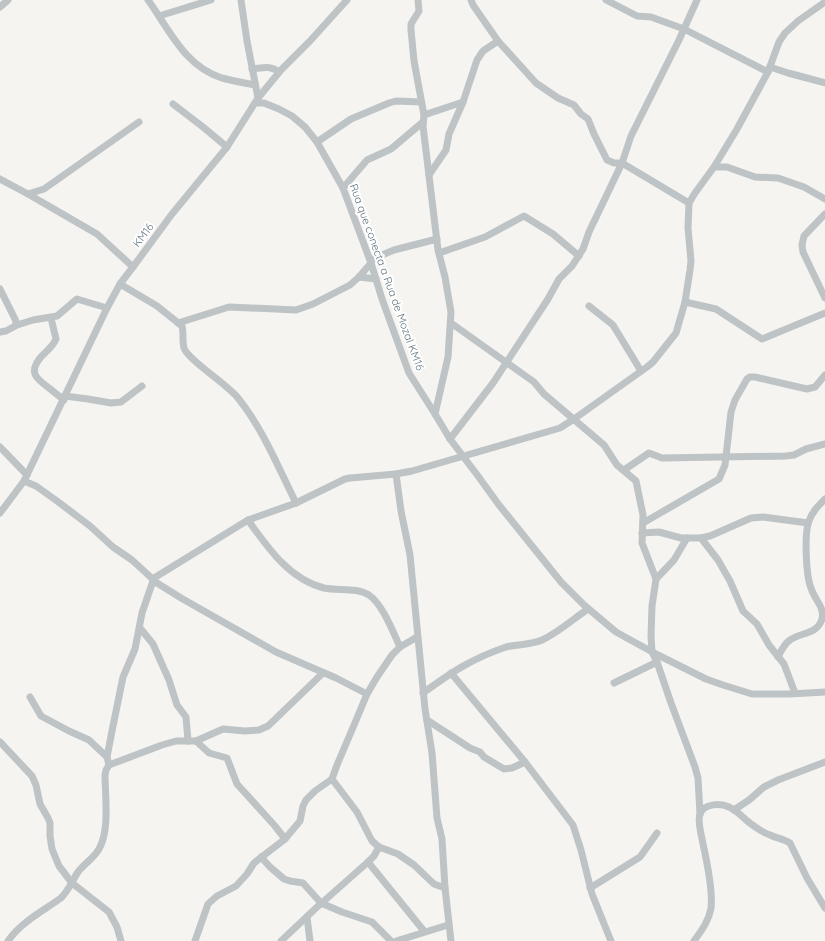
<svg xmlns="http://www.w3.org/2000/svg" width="825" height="941" font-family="Quicksand,sans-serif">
	<rect width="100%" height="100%" fill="#f5f4f1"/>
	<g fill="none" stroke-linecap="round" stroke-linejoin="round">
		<!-- minor -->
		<g stroke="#bec3c5" stroke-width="7">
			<path d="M148,0C169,29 185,67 222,78C233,81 244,83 255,85"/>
			<path d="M241,0L247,41L258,98"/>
			<path d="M418,0L419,11L411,24V30L414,61L424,115L423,126L438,250L445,277L451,312L448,357L435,414"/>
			<path d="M471,0L473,5L498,41L536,83L558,98L574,105L581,114L588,119L594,134L607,160L614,163H622L689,203"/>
			<path d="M606,0L637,16L651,17L684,29L768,72"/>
			<path d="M0,7L8,0"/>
			<path d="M159,16L211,0"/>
			<path d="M770,67L788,73L807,78L825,83"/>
			<path d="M252,69C263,68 270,65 279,72"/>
			<path d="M255,103H264L279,109L292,116L305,127L317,142L343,188L371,263L382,299L409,373L435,414L450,439L478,476L499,505L561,582L584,605L616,632L656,654L706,679L723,685L752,694H790L825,692"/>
			<path d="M173,104L203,127L227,147"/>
			<path d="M424,115L463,102"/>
			<path d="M317,142L351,119L389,103L396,101L421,102"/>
			<path d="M714,167H727L755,177L778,178L804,187L825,199"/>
			<path d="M429,175L446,150L449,134L463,102L477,60L483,51L498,41"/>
			<path d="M0,179L28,194L97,234L133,267"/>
			<path d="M343,188L367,160L391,149L423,122"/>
			<path d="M28,194L44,189L139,122"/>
			<path d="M825,214L804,236L802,245L803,252L825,298"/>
			<path d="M439,253L485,237L524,216L553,234L579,256"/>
			<path d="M370,260L394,250L437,239"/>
			<path d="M359,277L376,279"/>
			<path d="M120,284L157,306L182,326C184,333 182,341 184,348C188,360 227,384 238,398C263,429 278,467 296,503"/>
			<path d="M0,289L15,319L17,325"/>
			<path d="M685,302L716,309L762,339L825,313"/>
			<path d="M589,306L613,325L641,371"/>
			<path d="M51,318L56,339C53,347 45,352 40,358C28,373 37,379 49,388C54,392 59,396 64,400"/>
			<path d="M178,323L229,307L296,310L313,304L350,285L359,277L371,263"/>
			<path d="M451,323L534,382L544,394L604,445L617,465L636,481L643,515L642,543L656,579"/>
			<path d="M0,332L6,331L17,325L33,320L57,316L77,299L107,308"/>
			<path d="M65,396L88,399L111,403L121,402L142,386"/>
			<path d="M450,439L493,383L548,299L559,279L572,266L583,249L589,232L622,163L631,136L679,40L697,0"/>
			<path d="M0,447L27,475"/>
			<path d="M624,470L649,453L662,458L786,456L794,455L806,449L825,444"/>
			<path d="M396,474L401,511L410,555L425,709L432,753L437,818L442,839L445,888L451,941"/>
			<path d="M24,481L36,486L57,501L90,526L113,547L132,560L157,583L181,598L276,652L336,678L367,694"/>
			<path d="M0,513L24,481L107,308L120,284L133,267L172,214L227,147L258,98L281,70L310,41L347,0"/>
			<path d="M248,520C268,548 289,579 324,588C338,591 357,587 369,595C383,605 393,632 400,647"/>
			<path d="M643,523L719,479L725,465L731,412L735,400L747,379L750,377H755L807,389L815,387L825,375"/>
			<path d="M642,533L659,532L681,538H701L710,536L751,518L763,517L808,523"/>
			<path d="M687,538L674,560L656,579L652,606L651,636L652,652L657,662L671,703L695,767L698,778L700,814"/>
			<path d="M701,538L718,560L730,581L743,611L757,624L769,645L784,664L795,693"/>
			<path d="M140,628L153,644L169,680L177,705L186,717L188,741"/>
			<path d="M778,657C781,651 784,644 790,640C801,632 817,635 822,619C825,607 814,599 811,588C806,576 804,533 809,521C812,512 818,506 825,499"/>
			<path d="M451,673L525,762L573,825L581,850L592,894L611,941"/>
			<path d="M614,683L657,662"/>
			<path d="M423,693C452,672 471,659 506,647C518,644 531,645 542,640C559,632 573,619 588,609"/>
			<path d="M30,697L41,716L69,731L89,740L107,757"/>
			<path d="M427,720L470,748L480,752L484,757L504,769L512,768L525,762"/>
			<path d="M196,741L209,753L227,758L237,784L275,826L285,839"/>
			<path d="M0,742L32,776L36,785L40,804L48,818L50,823V836L52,849L59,866L72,883L109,912L117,927L121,941"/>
			<path d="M109,765L107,757L112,731L123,677L135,649L142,613L154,578L248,520L296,503L345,479L350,478L396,474L412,471L560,428L574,419L647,367L653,362L676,333L685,302L690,270L691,261L688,228L689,203L695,193L714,167L737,129L768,72L779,42L785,33L798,21L825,2"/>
			<path d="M332,779L357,812L372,841L379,847"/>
			<path d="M734,810L749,800L764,787L778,780L825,762"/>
			<path d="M261,857L270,867L284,879L290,881L303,883L321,903L342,912L372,922L391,941"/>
			<path d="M368,862L424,931"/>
			<path d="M590,888L640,857L657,833"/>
			<path d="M307,917L310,941"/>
			<path d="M8,941C21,922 43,911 61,898C69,890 72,881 78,872C84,864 94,858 99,849C110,830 105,796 105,775L106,770L109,765L162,745L176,741H196L223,729L245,731L259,730L268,726L323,673"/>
			<path d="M195,941L208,904L217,896L236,886L247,874L254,863L285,839L300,821L303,806L306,800L315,791L332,779L337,765L357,718L367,694L377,677L392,655L400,647L417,637"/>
			<path d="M281,941L316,908L368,862L374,856L379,847L398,854L414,865L434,884L445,888"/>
			<path d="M396,941L448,925"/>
			<path d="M694,941C701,931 709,921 711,908C713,891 707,862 703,844C702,837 697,821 700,814C704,803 721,803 729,807C738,811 744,819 751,824C757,828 763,833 770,835C776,838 784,839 790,843L807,878L825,908"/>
		</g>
	</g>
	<g text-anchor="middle" stroke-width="4" stroke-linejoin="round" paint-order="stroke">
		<!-- street labels -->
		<g font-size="11" fill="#647882" stroke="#fff">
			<text transform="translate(143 235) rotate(-53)" y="4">KM16</text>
			<text transform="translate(387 277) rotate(70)" y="4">Rua que conecta a Rua de Mozal KM16</text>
		</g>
	</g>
</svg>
